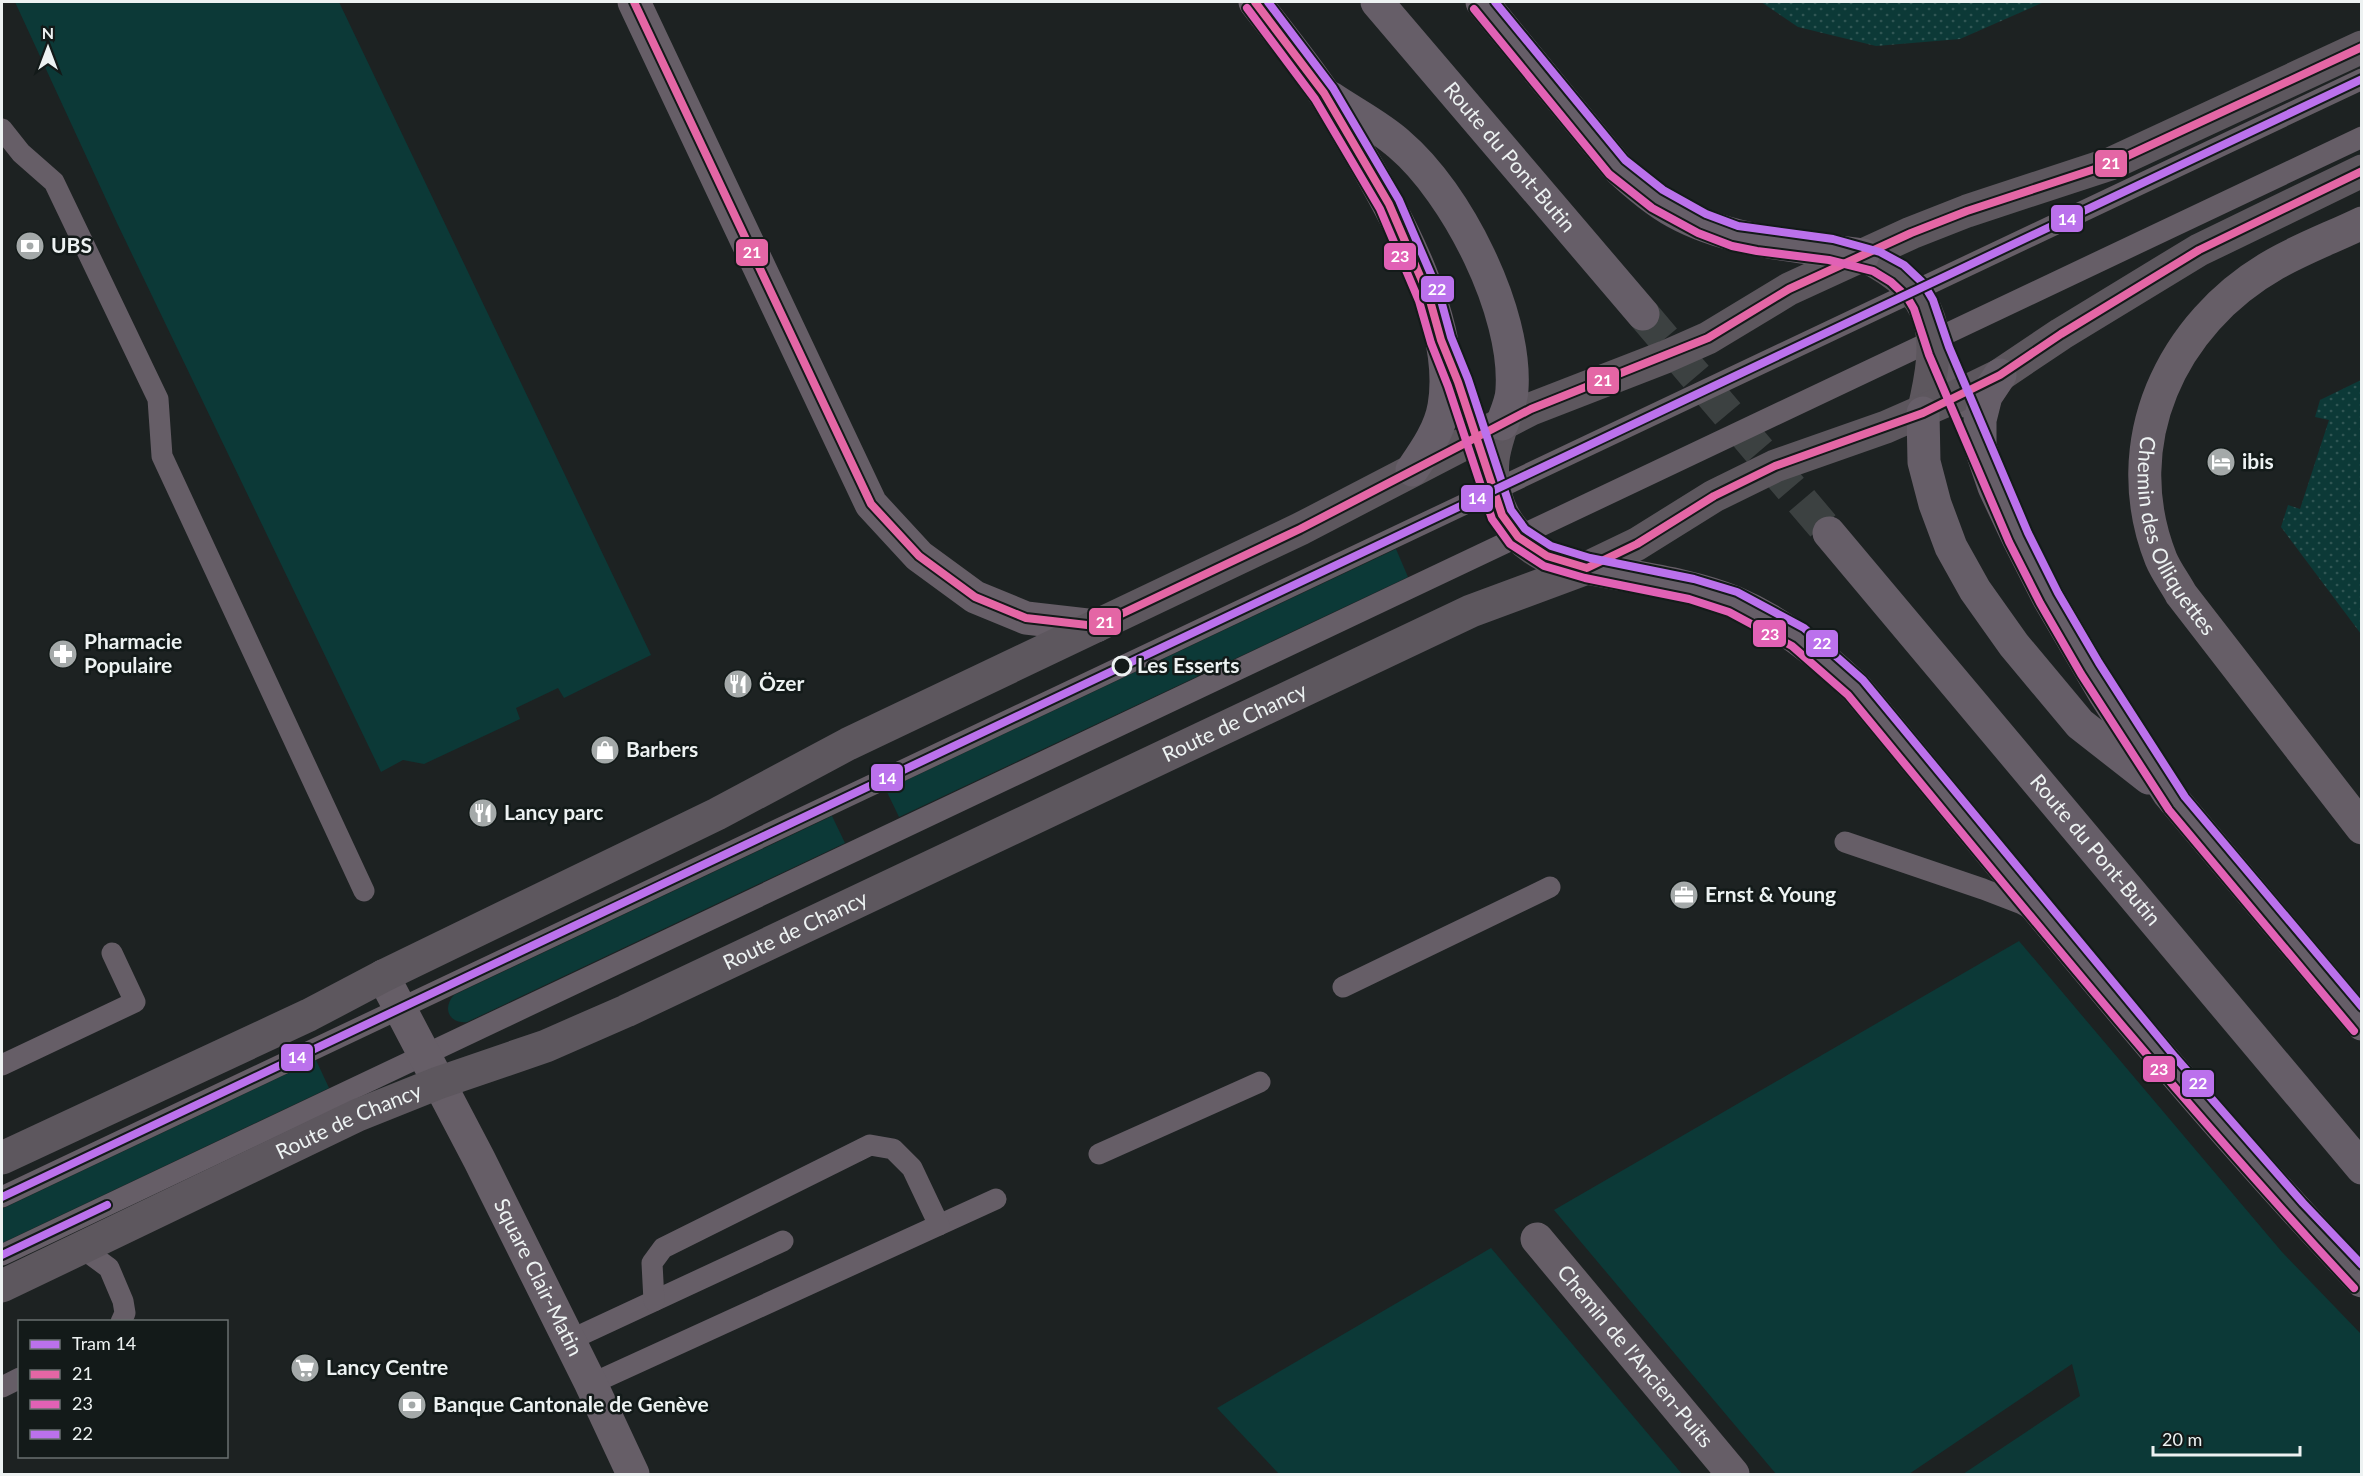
<svg xmlns="http://www.w3.org/2000/svg" width="2363" height="1476" font-family="Lato,sans-serif">
	<defs>
		<pattern id="park-dots" width="8" height="8" patternUnits="userSpaceOnUse" patternTransform="scale(1.5)"><rect width="8" height="8" fill="#0c3937"/><path d="M2 2h.1M6 6h.1" fill="none" stroke="#305654" stroke-width="1.8" stroke-linecap="round"/></pattern>
	</defs>
	<rect width="100%" height="100%" fill="#1d2222"/>
	<!-- green -->
	<g fill="#0c3937">
		<path d="M15,2H339L651,655L564,698L558,688L516,708L520,719L424,764L403,760L381,772L117,223Z"/>
		<path d="M1396,549L1408,577L899,817L886,790Z"/>
		<path d="M832,816L845,843L467,1022C449,1024 442,1008 454,995Z"/>
		<path d="M2019,941L2282,1252L2361,1334V1474H1963L2080,1396L2072,1364L1909,1474H1776L1554,1210Z"/>
		<path d="M316,1060L329,1088L2,1243V1209Z"/>
		<path d="M1491,1248L1682,1474H1279L1217,1408Z"/>
	</g>
	<!-- park -->
	<g fill="url(#park-dots)">
		<path d="M1761,2H2044L1960,39L1876,46L1798,27Z"/>
		<path d="M2361,380V634L2281,527L2288,505L2300,509L2329,420L2315,417L2320,400Z"/>
	</g>
	<g fill="none" stroke-linecap="round" stroke-linejoin="round">
		<!-- primary-tunnel -->
		<path stroke="#3c4141" stroke-width="33" stroke-dasharray="33 16" stroke-linecap="butt" d="M1643,314L1829,533"/>
		<!-- service -->
		<g stroke="#665e67" stroke-width="21">
			<path d="M2,129L21,153L54,182L158,399L162,456L364,891"/>
			<path d="M1936,345L1964,407"/>
			<path d="M1451,366L1479,447"/>
			<path d="M1845,842L1983,889L2022,904L2033,910"/>
			<path d="M1343,987L1550,887"/>
			<path d="M2,1065L135,1002L112,953"/>
			<path d="M1099,1154L1260,1082"/>
			<path d="M2,1197L2362,79"/>
			<path d="M939,1225L996,1199"/>
			<path d="M82,1248L109,1268L123,1301L125,1313L121,1322"/>
			<path d="M2,1255L2362,137"/>
			<path d="M570,1340L783,1241"/>
			<path d="M591,1384L939,1225L912,1168L893,1149L870,1145L663,1248L652,1263L654,1301"/>
			<path d="M2,1387L20,1378"/>
		</g>
		<!-- minor -->
		<g stroke="#665e67" stroke-width="33">
			<path id="s1" d="M2362,223C2333,237 2303,248 2275,264C2171,323 2115,443 2161,559C2166,571 2175,583 2181,594L2362,828"/>
			<path id="s2" d="M383,976L479,1159L591,1384L633,1474"/>
			<path id="s3" d="M1537,1239L1733,1474"/>
		</g>
		<!-- tertiary -->
		<path stroke="#665e67" stroke-width="33" d="M634,2L871,504L919,556L975,597L1026,618L1096,626"/>
		<!-- secondary -->
		<g stroke="#5d575e" stroke-width="33">
			<path d="M1863,255C1940,294 1942,334 1923,413"/>
			<path d="M1502,424C1499,435 1494,448 1493,460C1489,502 1509,537 1546,556C1558,562 1574,564 1587,568"/>
			<path d="M2,1158L309,1015L383,976L717,814L848,744L1300,529L1531,409L1665,357L1708,338L1789,289L1911,233L1967,211L2110,164L2362,47"/>
			<path id="s4" d="M2,1286L358,1115L438,1083L546,1046L626,1011L1471,611L1587,568L1637,544L1714,496L1775,466L1886,427L1959,395L2000,375L2061,334L2199,250L2362,171"/>
		</g>
		<!-- primary -->
		<g stroke="#665e68" stroke-width="33">
			<path d="M1255,2C1278,32 1302,61 1323,92C1335,110 1345,129 1356,147C1396,216 1458,324 1444,406C1440,430 1425,451 1412,470"/>
			<path id="s5" d="M1377,2L1643,314"/>
			<path d="M1482,2L1617,167C1635,184 1653,200 1675,212C1731,243 1800,246 1863,255"/>
			<path d="M1331,98C1353,113 1379,126 1399,144C1457,193 1517,312 1512,389C1512,400 1506,413 1502,424"/>
			<path d="M2000,375L1986,396L1980,420V446L1994,487L2018,538L2049,599L2104,693L2169,794L2362,1024"/>
			<path d="M1923,413L1924,462L1935,504L1951,547L1975,590L2014,645L2080,724L2149,778"/>
			<path id="s6" d="M1829,533L2362,1168"/>
			<path d="M1587,568C1635,578 1688,583 1734,602C1781,622 1819,653 1856,688C2022,888 2183,1093 2362,1281"/>
		</g>
		<!-- bus-1 casing -->
		<g stroke="#131a19" stroke-width="12">
			<g id="bus-1">
				<path d="M634,2L871,504L919,556L975,597L1026,618L1096,626L1300,529L1531,409L1708,338L1789,289L1911,233L1967,211L2110,164L2362,47"/>
				<path d="M1255,2L1324,93L1389,204L1429,297L1441,340L1458,382L1502,515L1518,537L1547,556L1587,568L1637,544L1714,496L1775,466L1923,413L2000,375L2061,334L2199,250L2362,171"/>
			</g>
		</g>
		<!-- bus-2 casing -->
		<g stroke="#131a19" stroke-width="12">
			<g id="bus-2">
				<path d="M1247,8L1315,99L1380,209L1419,301L1431,343L1448,386L1492,519L1510,544L1544,566L1585,578L1689,599L1729,612L1792,646L1848,695C2014,896 2177,1098 2354,1288"/>
				<path d="M1474,9L1609,174L1652,208L1698,233L1732,246L1757,251L1829,260L1873,271L1891,282L1907,297L1914,309L1929,355L2009,542L2040,603L2081,674L2169,810L2354,1031"/>
			</g>
		</g>
		<!-- bus-3 casing -->
		<g stroke="#131a19" stroke-width="12">
			<g id="bus-3">
				<path d="M1268,2L1333,88L1399,200L1439,293L1451,337L1468,379L1511,510L1525,529L1551,546L1590,558L1694,579L1737,592L1804,628L1863,680L2175,1057L2303,1203L2362,1265"/>
				<path d="M1495,2L1625,160L1663,190L1706,214L1738,226L1833,239L1880,252L1904,265L1923,283L1933,300L1949,347L2028,533L2058,593L2099,663L2185,797L2362,1007"/>
			</g>
		</g>
		<!-- bus-1 -->
		<use href="#bus-1" stroke="#e466a5" stroke-width="8"/>
		<!-- bus-2 -->
		<use href="#bus-2" stroke="#e161b5" stroke-width="8"/>
		<!-- bus-3 -->
		<use href="#bus-3" stroke="#bb71ec" stroke-width="8"/>
		<!-- tram-1 casing -->
		<g stroke="#131a19" stroke-width="12">
			<g id="tram-1">
				<path d="M2,1197L2362,79"/>
				<path d="M2,1255L107,1205"/>
			</g>
		</g>
		<!-- tram-1 -->
		<use href="#tram-1" stroke="#bb71ec" stroke-width="8"/>
	</g>
	<!-- icons -->
	<defs>
		<g id="bank-disc" transform="scale(1.5)"><circle r="9.5" fill="#a4a9a9" stroke="#131a19"/><path d="M-6-4H6V4H-6ZM0-2.3a2.3 2.3 0 1 0 0 4.6a2.3 2.3 0 1 0 0-4.6Z" fill="#fff"/></g>
		<g id="hotel-disc" transform="scale(1.5)"><circle r="9.5" fill="#a4a9a9" stroke="#131a19"/><path d="M-6-4.5h1.5V1H6V5H4.5V3h-9V5H-6ZM-4 0a1.8 1.8 0 1 1 3.6 0ZM.5 0V-2.5h3Q6-2.5 6 0Z" fill="#fff"/></g>
		<g id="pharmacy-disc" transform="scale(1.5)"><circle r="9.5" fill="#a4a9a9" stroke="#131a19"/><path d="M-2-6h4v4h4v4h-4v4h-4v-4h-4v-4h4Z" fill="#fff"/></g>
		<g id="restaurant-disc" transform="scale(1.5)"><circle r="9.5" fill="#a4a9a9" stroke="#131a19"/><path d="M-5-6h1v4h1v-4h1v4h1v-4h1v5L-1.5 .5V6h-2V.5L-5-1ZM5-6V6H3V1.5H1.5Q1.5-4 5-6Z" fill="#fff"/></g>
		<g id="shop-disc" transform="scale(1.5)"><circle r="9.5" fill="#a4a9a9" stroke="#131a19"/><path d="M-5-2.5h2.3a2.7 3.5 0 0 1 5.4 0H5L5.5 6h-11ZM-1.5-2.5h3a1.5 2.3 0 0 0-3 0Z" fill="#fff"/></g>
		<g id="office-disc" transform="scale(1.5)"><circle r="9.5" fill="#a4a9a9" stroke="#131a19"/><path d="M-6-3h4V-5.5h4V-3h4V5H-6ZM-1-4.5V-3h2v-1.5ZM-6 0V1H6V0Z" fill="#fff"/></g>
		<g id="supermarket-disc" transform="scale(1.5)"><circle r="9.5" fill="#a4a9a9" stroke="#131a19"/><path d="M-6-5.5h2.5l.6 2H6L4.5 2H-2.5L-4.4-4H-6ZM-1.5 3.2a1.3 1.3 0 1 0 .1 0ZM3 3.2a1.3 1.3 0 1 0 .1 0Z" fill="#fff"/></g>
	</defs>
	<g fill-rule="evenodd">
		<use href="#bank-disc" x="30" y="246"/>
		<use href="#hotel-disc" x="2221" y="462"/>
		<use href="#pharmacy-disc" x="63" y="654"/>
		<use href="#restaurant-disc" x="738" y="684"/>
		<use href="#shop-disc" x="605" y="750"/>
		<use href="#restaurant-disc" x="483" y="813"/>
		<use href="#office-disc" x="1684" y="895"/>
		<use href="#supermarket-disc" x="305" y="1368"/>
		<use href="#bank-disc" x="412" y="1405"/>
	</g>
	<!-- markers -->
	<circle fill="#131a19" stroke="#edf2f2" stroke-width="3" cx="1122" cy="666" r="9"/>
	<g text-anchor="middle" stroke-width="5" stroke-linejoin="round" paint-order="stroke">
		<!-- street labels -->
		<g font-size="21" fill="#edf2f2" stroke="#131a19">
			<text dy="7" stroke="none"><textPath href="#s5" startOffset="204">Route du Pont-Butin</textPath></text>
			<text dy="7" stroke="none"><textPath href="#s1" startOffset="424">Chemin des Olliquettes</textPath></text>
			<text dy="7" stroke="none"><textPath href="#s4" startOffset="1356">Route de Chancy</textPath></text>
			<text dy="7" stroke="none"><textPath href="#s6" startOffset="414">Route du Pont-Butin</textPath></text>
			<text dy="7" stroke="none"><textPath href="#s4" startOffset="870">Route de Chancy</textPath></text>
			<text dy="7" stroke="none"><textPath href="#s4" startOffset="384">Route de Chancy</textPath></text>
			<text dy="7" stroke="none"><textPath href="#s2" startOffset="339">Square Clair-Matin</textPath></text>
			<text dy="7" stroke="none"><textPath href="#s3" startOffset="153">Chemin de l'Ancien-Puits</textPath></text>
		</g>
		<!-- poi labels -->
		<g font-size="21" font-weight="bold" fill="#edf2f2" stroke="#131a19" text-anchor="start">
			<text x="51" y="253">UBS</text>
			<text x="2242" y="469">ibis</text>
			<text x="84" y="649">Pharmacie<tspan x="84" dy="24">Populaire</tspan></text>
			<text x="759" y="691">Özer</text>
			<text x="626" y="757">Barbers</text>
			<text x="504" y="820">Lancy parc</text>
			<text x="1705" y="902">Ernst &amp; Young</text>
			<text x="326" y="1375">Lancy Centre</text>
			<text x="433" y="1412">Banque Cantonale de Genève</text>
		</g>
		<!-- stop labels -->
		<g font-size="21" font-weight="bold" fill="#edf2f2" stroke="#131a19" text-anchor="start">
			<text x="1137" y="673">Les Esserts</text>
		</g>
	</g>
	<g stroke="#131a19" stroke-width="2">
		<rect x="2094" y="149" width="34" height="29" rx="6" fill="#e466a5"/>
		<rect x="2050" y="204" width="34" height="29" rx="6" fill="#bb71ec"/>
		<rect x="735" y="238" width="34" height="29" rx="6" fill="#e466a5"/>
		<rect x="1383" y="242" width="34" height="29" rx="6" fill="#e161b5"/>
		<rect x="1420" y="275" width="35" height="28" rx="6" fill="#bb71ec"/>
		<rect x="1586" y="366" width="34" height="29" rx="6" fill="#e466a5"/>
		<rect x="1460" y="484" width="34" height="29" rx="6" fill="#bb71ec"/>
		<rect x="1088" y="607" width="34" height="29" rx="6" fill="#e466a5"/>
		<rect x="1752" y="619" width="35" height="29" rx="6" fill="#e161b5"/>
		<rect x="1805" y="629" width="34" height="29" rx="6" fill="#bb71ec"/>
		<rect x="870" y="763" width="34" height="29" rx="6" fill="#bb71ec"/>
		<rect x="280" y="1043" width="34" height="29" rx="6" fill="#bb71ec"/>
		<rect x="2142" y="1055" width="34" height="28" rx="6" fill="#e161b5"/>
		<rect x="2181" y="1069" width="34" height="29" rx="6" fill="#bb71ec"/>
	</g>
	<g font-size="16" text-anchor="middle" font-weight="bold" fill="#fff">
		<text x="2111" y="169">21</text>
		<text x="2067" y="225">14</text>
		<text x="752" y="258">21</text>
		<text x="1400" y="262">23</text>
		<text x="1437" y="295">22</text>
		<text x="1603" y="386">21</text>
		<text x="1477" y="504">14</text>
		<text x="1105" y="628">21</text>
		<text x="1770" y="640">23</text>
		<text x="1822" y="649">22</text>
		<text x="887" y="784">14</text>
		<text x="297" y="1063">14</text>
		<text x="2159" y="1075">23</text>
		<text x="2198" y="1089">22</text>
	</g>
	<!-- border -->
	<rect width="2363" height="1476" fill="none" stroke="#edf2f2" stroke-width="6"/>
	<!-- legend -->
	<rect x="18" y="1320" width="210" height="138" fill="#131a19" stroke="#6a7070" stroke-width="1.5"/>
	<rect x="30" y="1340" width="30" height="9" fill="#bb71ec" stroke="#6a7070" stroke-width="1.5"/>
	<text x="72" y="1350" font-size="18" fill="#edf2f2">Tram 14</text>
	<rect x="30" y="1370" width="30" height="9" fill="#e466a5" stroke="#6a7070" stroke-width="1.5"/>
	<text x="72" y="1380" font-size="18" fill="#edf2f2">21</text>
	<rect x="30" y="1400" width="30" height="9" fill="#e161b5" stroke="#6a7070" stroke-width="1.5"/>
	<text x="72" y="1410" font-size="18" fill="#edf2f2">23</text>
	<rect x="30" y="1430" width="30" height="9" fill="#bb71ec" stroke="#6a7070" stroke-width="1.5"/>
	<text x="72" y="1440" font-size="18" fill="#edf2f2">22</text>
	<!-- north arrow -->
	<g transform="translate(48 48)" stroke="#131a19" stroke-width="4.5" paint-order="stroke">
	<path d="M0-4.5L10 22L0 15L-10 22Z" fill="#edf2f2"/>
	<text y="-9" font-size="16" font-weight="bold" text-anchor="middle" fill="#edf2f2">N</text>
	</g>
	<!-- scale -->
	<path d="M2153 1446v9h147v-9" fill="none" stroke="#edf2f2" stroke-width="3"/>
	<text x="2162" y="1446" font-size="18" fill="#edf2f2" stroke="#131a19" stroke-width="4.5" paint-order="stroke">20 m</text>
</svg>
